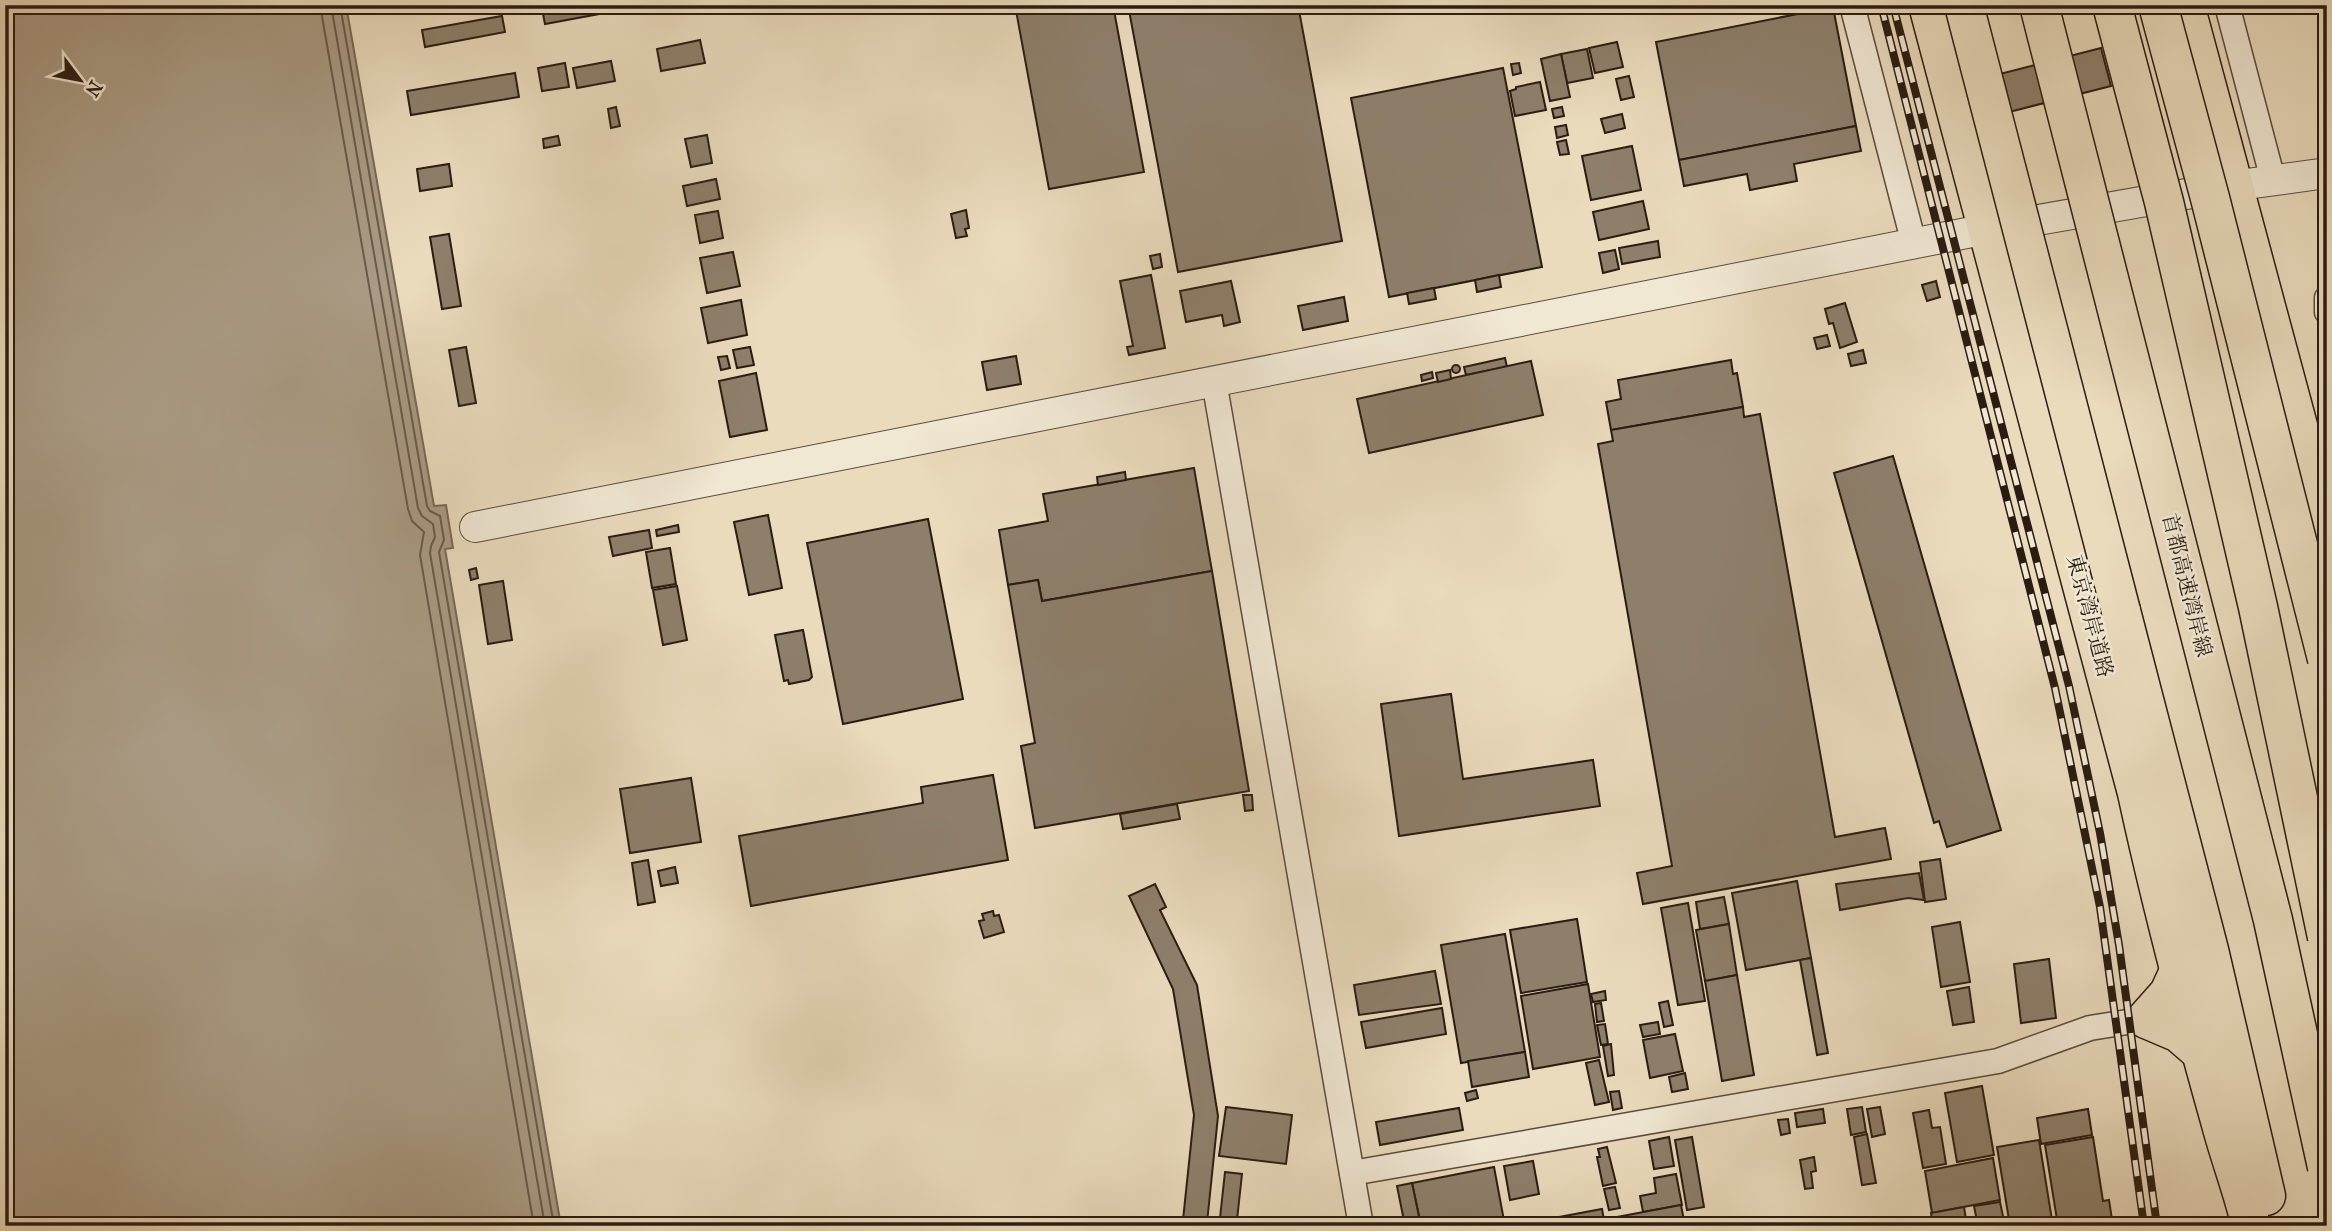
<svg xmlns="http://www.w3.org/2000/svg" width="2332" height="1231" font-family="'IM FELL French Canon','Noto Serif JP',serif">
	<rect width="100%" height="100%" fill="#eadbbd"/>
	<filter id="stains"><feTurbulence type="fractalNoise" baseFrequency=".00286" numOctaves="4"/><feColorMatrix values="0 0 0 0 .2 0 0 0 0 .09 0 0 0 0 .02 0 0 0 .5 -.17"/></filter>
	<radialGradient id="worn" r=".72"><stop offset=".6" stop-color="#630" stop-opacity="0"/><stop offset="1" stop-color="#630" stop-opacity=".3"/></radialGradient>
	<!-- water -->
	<path fill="#a99a83" stroke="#766856" stroke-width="2" d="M5,5H346L434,506L446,505L453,548L445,549L561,1226H5Z"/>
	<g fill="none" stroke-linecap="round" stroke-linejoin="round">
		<!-- shore -->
		<g stroke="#6a5b4a" stroke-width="2">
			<path d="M320,5L408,509L412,521L424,532L420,555L534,1226"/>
			<path d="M331,5L418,508L422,516L433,524L435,537L431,546L430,553L545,1226"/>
			<path d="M340,5L427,506L430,511L440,516L444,540L439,552L554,1226"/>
		</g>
	</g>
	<!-- building -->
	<g fill="#8e7f6b" stroke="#2a1c12" stroke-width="2">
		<path d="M561,5H648L545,24L542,9Z"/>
		<path d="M1015,5H1113L1144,172L1049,189Z"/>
		<path d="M1128,5H1298L1342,241L1178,272Z"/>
		<path d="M1833,7L1856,126L1679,160L1656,42Z"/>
		<path d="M502,16L505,32L425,47L422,30Z"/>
		<path d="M700,40L705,63L661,71L657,49Z"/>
		<path d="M1617,42L1623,67L1595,73L1589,48Z"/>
		<path d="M2101,48L2111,86L2009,112L2000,74Z"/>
		<path d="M1587,49L1593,78L1567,83L1561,54Z"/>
		<path d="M1561,54L1570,97L1550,101L1541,59Z"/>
		<path d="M611,61L615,81L577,88L573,68Z"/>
		<path d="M565,63L569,87L542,91L538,68Z"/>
		<path d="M1519,63L1521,73L1513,75L1511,64Z"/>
		<path d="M1503,68L1542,267L1389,297L1351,98Z"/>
		<path d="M515,73L519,97L411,115L407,91Z"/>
		<path d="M1629,76L1634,97L1621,100L1616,79Z"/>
		<path d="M1540,82L1546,110L1515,116L1510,91L1516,89V87Z"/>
		<path d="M616,107L620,126L611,128L608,109Z"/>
		<path d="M1562,107L1564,116L1554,118L1552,109Z"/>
		<path d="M1622,114L1625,128L1605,133L1601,119Z"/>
		<path d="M1566,125L1568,135L1557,138L1555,127Z"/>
		<path d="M1856,126L1861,151L1794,164L1797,181L1750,190L1747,174L1684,186L1679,160Z"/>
		<path d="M707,135L712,163L691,167L685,139Z"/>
		<path d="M558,136L560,145L544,148L543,139Z"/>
		<path d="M1566,140L1569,154L1560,155L1557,142Z"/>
		<path d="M1632,146L1641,190L1591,200L1582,156Z"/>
		<path d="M449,164L452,186L420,191L417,169Z"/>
		<path d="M716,179L720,199L687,206L683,186Z"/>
		<path d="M1643,201L1649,229L1599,240L1593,212Z"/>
		<path d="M966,210L969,228L965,229L967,236L956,238L951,214Z"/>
		<path d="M718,211L723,238L700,243L695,215Z"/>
		<path d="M449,234L461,306L442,309L430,237Z"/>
		<path d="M1658,241L1660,257L1622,264L1619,248Z"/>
		<path d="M1615,250L1619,269L1603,273L1599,253Z"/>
		<path d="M733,252L740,286L707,293L700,258Z"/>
		<path d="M1160,254L1162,267L1153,269L1150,256Z"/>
		<path d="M1151,275L1165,348L1129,355L1127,347L1133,346L1120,281Z"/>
		<path d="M1499,275L1501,287L1477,292L1475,280Z"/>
		<path d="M1231,281L1240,322L1224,326L1222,315L1186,322L1180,291Z"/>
		<path d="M1936,281L1940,297L1927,301L1922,285Z"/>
		<path d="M1434,288L1436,299L1409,304L1407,293Z"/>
		<path d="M1344,297L1348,321L1303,330L1298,306Z"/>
		<path d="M741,300L747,335L708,343L701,308Z"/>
		<path d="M1845,303L1857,342L1840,348L1833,323L1829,324L1825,309Z"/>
		<path d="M1827,335L1830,346L1817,349L1814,338Z"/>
		<path d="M466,347L476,403L459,406L449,350Z"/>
		<path d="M750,347L754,365L737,368L733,350Z"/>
		<path d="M1863,350L1866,363L1851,366L1848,354Z"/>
		<path d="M727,356L730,368L721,370L718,357Z"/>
		<path d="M1016,356L1021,384L987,390L982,362Z"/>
		<path d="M1505,358L1507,367L1466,375L1464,367Z"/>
		<path d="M1731,360L1733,374L1737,373L1743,407L1611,430L1606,402L1621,399L1618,380Z"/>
		<path d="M1531,361L1543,415L1369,453L1357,399Z"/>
		<circle cx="1456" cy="369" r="4"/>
		<path d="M1450,370L1451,379L1438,382L1436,373Z"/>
		<path d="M1432,372L1433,378L1422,381L1421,375Z"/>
		<path d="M756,373L767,430L730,437L719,381Z"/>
		<path d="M1743,407L1744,417L1760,414L1835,837L1885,828L1891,859L1643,904L1637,873L1672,866L1598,444L1613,441L1611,430Z"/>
		<path d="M1893,456L2001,830L1947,847L1939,821L1934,823L1834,473Z"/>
		<path d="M1194,468L1212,571L1042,601L1038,580L1008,585L999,530L1048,521L1043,494Z"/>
		<path d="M1125,472L1126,480L1098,485L1097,477Z"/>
		<path d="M768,515L782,588L749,595L734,522Z"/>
		<path d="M928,519L963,699L843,724L807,543Z"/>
		<path d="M678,525L679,532L657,536L656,530Z"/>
		<path d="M649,530L652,548L613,556L609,537Z"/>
		<path d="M670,548L676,584L652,588L646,552Z"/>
		<path d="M476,568L478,578L471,580L469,570Z"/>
		<path d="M1212,571L1249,791L1035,828L1021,746L1035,743L1008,585L1038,580L1042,601Z"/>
		<path d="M503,581L512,640L488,644L479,585Z"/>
		<path d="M677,586L687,640L663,645L653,590Z"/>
		<path d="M803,630L812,677L809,680L789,684L788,680L784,681L775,635Z"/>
		<path d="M1451,694L1463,779L1593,760L1600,806L1399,836L1381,704Z"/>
		<path d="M993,775L1008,860L751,906L739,836L923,803L921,787Z"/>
		<path d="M691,778L701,842L630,853L620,789Z"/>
		<path d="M1243,795H1252L1253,810L1245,811Z"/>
		<path d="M1177,804L1180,819L1123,829L1120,814Z"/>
		<path d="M1940,859L1946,899L1925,902L1920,862Z"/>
		<path d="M648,860L655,902L638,905L632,863Z"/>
		<path d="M675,867L678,883L661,886L658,871Z"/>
		<path d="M1919,873L1924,900L1908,898L1840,910L1836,884Z"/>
		<path d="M1797,881L1811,958L1746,970L1732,893Z"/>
		<path d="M1155,884L1166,907L1160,910L1197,985L1218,1116L1207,1223L1183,1220L1194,1115L1173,989L1129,896Z"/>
		<path d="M1724,897L1729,924L1700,929L1696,902Z"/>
		<path d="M1688,903L1705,1001L1678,1005L1661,908Z"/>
		<path d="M993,911L994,916L999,915L1004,932L984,938L979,921L984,920L982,914Z"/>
		<path d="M1577,919L1587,982L1521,993L1510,930Z"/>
		<path d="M1960,922L1970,982L1941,987L1932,927Z"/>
		<path d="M1729,924L1737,975L1705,981L1696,930Z"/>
		<path d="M1505,934L1525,1052L1461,1063L1441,945Z"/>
		<path d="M1811,958L1828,1053L1817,1055L1800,960Z"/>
		<path d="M2049,959L2056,1018L2021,1023L2014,964Z"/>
		<path d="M1435,971L1441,1004L1359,1015L1354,985Z"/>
		<path d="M1737,975L1754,1075L1722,1081L1705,981Z"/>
		<path d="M1588,984L1600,1057L1533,1069L1521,996Z"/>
		<path d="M1969,987L1974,1022L1953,1025L1947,991Z"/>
		<path d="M1605,991L1606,1000L1593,1002L1591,994Z"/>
		<path d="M1668,1001L1673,1025L1664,1027L1659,1003Z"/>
		<path d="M1601,1003L1604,1021L1597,1022L1595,1004Z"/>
		<path d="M1442,1008L1446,1034L1366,1048L1361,1022Z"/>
		<path d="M1658,1022L1660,1034L1643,1037L1640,1025Z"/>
		<path d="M1605,1024L1608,1044L1601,1045L1597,1025Z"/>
		<path d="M1675,1034L1683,1071L1650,1078L1643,1040Z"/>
		<path d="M1611,1044L1614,1075L1608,1076L1603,1046Z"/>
		<path d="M1525,1052L1529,1077L1472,1087L1468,1061Z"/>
		<path d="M1599,1060L1609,1102L1595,1105L1586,1063Z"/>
		<path d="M1685,1073L1688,1089L1672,1092L1669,1077Z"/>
		<path d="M1982,1086L1994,1155L1957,1162L1945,1093Z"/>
		<path d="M1476,1090L1478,1098L1467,1101L1465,1093Z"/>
		<path d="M1619,1091L1622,1108L1613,1110L1610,1092Z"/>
		<path d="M1226,1107L1292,1115L1286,1164L1219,1156Z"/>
		<path d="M1862,1107L1866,1132L1851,1135L1847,1109Z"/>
		<path d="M1880,1107L1885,1134L1872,1137L1867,1109Z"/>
		<path d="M1459,1108L1463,1130L1380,1145L1376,1122Z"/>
		<path d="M1823,1109L1825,1123L1797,1127L1795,1113Z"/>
		<path d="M2088,1109L2092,1135L2041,1144L2037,1118Z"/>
		<path d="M1929,1110L1932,1128L1940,1127L1946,1164L1923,1168L1913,1113Z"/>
		<path d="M1788,1119L1790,1133L1781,1135L1778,1120Z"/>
		<path d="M1867,1134L1876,1183L1862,1185L1854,1137Z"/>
		<path d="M1669,1137L1674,1166L1654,1169L1649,1141Z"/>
		<path d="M1692,1137L1704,1207L1687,1210L1675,1140Z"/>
		<path d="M2093,1137L2103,1201L2109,1200L2113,1226H2058L2045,1145Z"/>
		<path d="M2039,1140L2053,1226H2010L1997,1147Z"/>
		<path d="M1607,1147L1616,1183L1603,1186L1597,1157H1600L1598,1149Z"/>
		<path d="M1814,1157L1816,1171L1811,1172L1813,1188L1805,1189L1800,1160Z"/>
		<path d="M1993,1158L2000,1200L1932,1213L1925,1171Z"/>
		<path d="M1533,1161L1539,1194L1510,1200L1504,1166Z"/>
		<path d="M1494,1167L1505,1226H1421L1412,1183Z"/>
		<path d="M1225,1172L1242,1174L1237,1220L1220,1218Z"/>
		<path d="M1676,1174L1682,1205L1643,1212L1640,1196L1656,1193L1654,1178Z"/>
		<path d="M1412,1183L1421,1226H1405L1397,1186Z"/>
		<path d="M1615,1187L1620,1208L1609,1210L1604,1189Z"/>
		<path d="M2000,1202L2005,1226H1978L1974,1206Z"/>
		<path d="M1681,1205L1685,1226H1607L1606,1219Z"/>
		<path d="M1964,1207L1967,1226H1933L1931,1213Z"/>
		<path d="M1602,1209L1605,1226H1549L1548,1219Z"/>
	</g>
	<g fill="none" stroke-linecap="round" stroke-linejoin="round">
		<!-- minor casing -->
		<g stroke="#5a4c3d" stroke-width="27">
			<g id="minor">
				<path d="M1852,5L1914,244"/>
				<path d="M2227,5L2273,180"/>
				<path d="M2327,298V312"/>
				<path d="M1214,381L1361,1226"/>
				<path d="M1352,1173L1998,1061L2090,1028L2146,1019"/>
			</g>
		</g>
		<!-- tertiary casing -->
		<g stroke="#5a4c3d" stroke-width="32">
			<path id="tertiary" d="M475,527L1987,229L2232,186L2327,173"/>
		</g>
		<!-- trunk casing -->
		<g stroke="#2a1c12" stroke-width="41">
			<g id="trunk">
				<path d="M1928,5L2137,793C2161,904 2190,1014 2221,1124C2230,1158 2243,1191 2251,1226"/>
				<path d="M2185,5L2327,534"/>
				<path d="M2121,611L2209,950L2266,1196"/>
				<path d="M2180,969L2169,993L2146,1019L2179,1033L2201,1052"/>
			</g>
		</g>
		<!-- minor -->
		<use href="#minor" stroke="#f1e8d4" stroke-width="24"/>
		<!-- tertiary -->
		<use href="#tertiary" stroke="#f1e8d4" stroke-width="30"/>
		<!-- trunk -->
		<use href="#trunk" stroke="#eadbbd" stroke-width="38"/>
		<!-- rail casing -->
		<g stroke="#2a1c12" stroke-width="8">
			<g id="rail">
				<path d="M1881,5L2055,688L2100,907L2144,1226"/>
				<path d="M1893,5L2069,686L2100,833L2119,945L2157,1226"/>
			</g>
		</g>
		<!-- rail -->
		<use href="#rail" stroke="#f1e8d4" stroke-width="5" stroke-dasharray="16" stroke-linecap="butt"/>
		<!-- trunk-bridge casing -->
		<g stroke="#2a1c12" stroke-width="41" stroke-linecap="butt">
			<g id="trunk-bridge">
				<path d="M1964,5L2121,611"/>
				<path d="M2158,5L2210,198L2327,659"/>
			</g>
		</g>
		<!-- motorway-bridge casing -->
		<g stroke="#2a1c12" stroke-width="41" stroke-linecap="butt">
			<g id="motorway-bridge">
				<path d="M2039,5L2273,920L2327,1167"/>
				<path d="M2112,5L2164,202L2258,607L2327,937"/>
			</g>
		</g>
		<!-- trunk-bridge -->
		<use href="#trunk-bridge" stroke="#eadbbd" stroke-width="38"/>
		<!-- motorway-bridge -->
		<use href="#motorway-bridge" stroke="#eadbbd" stroke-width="38"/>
	</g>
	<g text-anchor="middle" stroke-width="5" stroke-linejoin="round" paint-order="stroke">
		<!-- street labels -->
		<g font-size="21" fill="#2a1c12" stroke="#f1e8d4">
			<text transform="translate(2187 585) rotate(76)" y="7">首都高速湾岸線</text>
			<text transform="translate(2090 616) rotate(75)" y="7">東京湾岸道路</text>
		</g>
	</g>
	<!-- margin -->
	<rect width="2332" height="1231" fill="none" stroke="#eadbbd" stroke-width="28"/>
	<rect x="7" y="7" width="2318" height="1217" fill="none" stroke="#2a1c12" stroke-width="3.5"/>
	<rect x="14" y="14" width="2304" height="1203" fill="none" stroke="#2a1c12" stroke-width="2"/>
	<!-- north arrow -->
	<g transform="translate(80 80) rotate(122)" stroke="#f1e8d4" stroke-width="5" paint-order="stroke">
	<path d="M0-5L12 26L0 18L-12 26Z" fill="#2a1c12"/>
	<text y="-10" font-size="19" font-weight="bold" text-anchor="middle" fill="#2a1c12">N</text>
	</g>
	<rect width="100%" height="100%" filter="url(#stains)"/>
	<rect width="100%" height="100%" fill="url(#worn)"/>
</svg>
